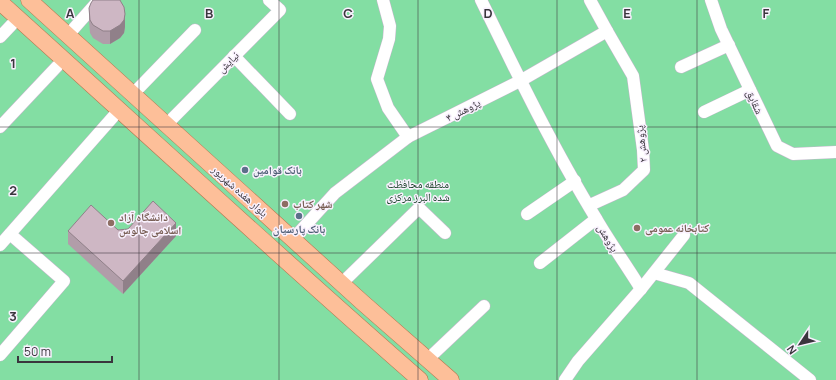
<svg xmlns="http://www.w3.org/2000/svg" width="836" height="380" font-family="Manrope,'Noto Naskh Arabic',sans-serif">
	<rect width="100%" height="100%" fill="#f9f1fe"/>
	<!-- green -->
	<rect fill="#83dea3" x="0" y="0" width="836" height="380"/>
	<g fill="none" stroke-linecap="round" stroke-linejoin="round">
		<!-- minor casing -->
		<g stroke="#c3b7cb" stroke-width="13">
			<g id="minor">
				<path d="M383,0L390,26L389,39L377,79L388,108L408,137"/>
				<path d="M481,0C517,74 554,150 597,220C611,244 627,266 641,289"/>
				<path d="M590,0L607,31"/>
				<path d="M711,0L721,29L777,146L793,154L836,152"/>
				<path d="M68,35L99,0"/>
				<path d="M0,37L18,18"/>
				<path d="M234,56L290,114"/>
				<path d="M681,67L729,45"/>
				<path d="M133,94L195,30"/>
				<path d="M704,112L750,90"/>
				<path d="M167,124L280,10L269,0"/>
				<path d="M0,127L64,59"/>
				<path d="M527,214L575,181"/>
				<path d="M293,239L335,193L408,137L520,81L607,31L633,76L643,150L644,170L623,190L590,205"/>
				<path d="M0,245L120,109"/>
				<path d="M540,263L596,219"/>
				<path d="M654,273L689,283L810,380"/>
				<path d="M342,283L419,208L445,233"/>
				<path d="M0,355L64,281L10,234"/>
				<path d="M428,359L484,306"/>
				<path d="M565,380L578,361L641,289L684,235"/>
			</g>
		</g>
		<!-- major casing -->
		<g stroke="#b7734d" stroke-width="17">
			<g id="major">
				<path d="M29,0L362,302L451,380"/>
				<path d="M0,2C140,128 278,256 420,380"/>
			</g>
		</g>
		<!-- minor -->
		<use href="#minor" stroke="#fff" stroke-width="12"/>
		<!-- major -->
		<use href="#major" stroke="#fdbf99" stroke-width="16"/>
	</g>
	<!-- wall -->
	<g fill="#b19da9">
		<path d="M89,8L125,27L124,33L120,38L110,44H103L93,38L90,33L89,21Z"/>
		<path d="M118,230L176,236L123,294L68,244V231Z"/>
	</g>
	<!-- shaded-wall -->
	<g fill="#908089">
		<path d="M125,14V27L124,33L120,38L110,44V31Z"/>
		<path d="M176,223V236L123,294V281Z"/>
	</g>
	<!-- building -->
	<g fill="#ceb7c4" stroke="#908089">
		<path d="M93,0H120L121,2L124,7L125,14L124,20L120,25L110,31H103L93,25L90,20L89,8L91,3Z"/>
		<path d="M153,201L176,223L123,281L68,231L91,205L118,230L128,229Z"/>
	</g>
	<!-- grid -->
	<path fill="none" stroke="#3a353d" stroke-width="1" stroke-opacity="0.55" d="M139,0V380M279,0V380M418,0V380M557,0V380M697,0V380M0,127H836M0,253H836"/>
	<!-- markers -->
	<g fill="#5c6f8a" stroke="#f9f1fe" stroke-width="1.5">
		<circle cx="245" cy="170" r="4"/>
		<circle cx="299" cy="216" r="4"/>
	</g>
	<g fill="#8d6e63" stroke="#f9f1fe" stroke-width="1.5">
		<circle cx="285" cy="204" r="4"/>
		<circle cx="111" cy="223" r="4"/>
		<circle cx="637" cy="228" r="4"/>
	</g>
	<g text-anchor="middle" stroke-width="3" stroke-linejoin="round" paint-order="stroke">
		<!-- street labels -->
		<g font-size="11" fill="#3a353d" stroke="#f9f1fe">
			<text transform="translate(228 62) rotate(-45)" y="4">نیایش</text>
			<text transform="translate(755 102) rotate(65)" y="4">شقایق</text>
			<text transform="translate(463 110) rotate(-27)" y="4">پژوهش ۴</text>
			<text transform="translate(641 144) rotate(-96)" y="4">پژوهش ۲</text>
			<text transform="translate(240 191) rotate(42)" y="4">بلوار هفده شهریور</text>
			<text transform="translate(608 238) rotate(58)" y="4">پژوهش</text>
		</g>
		<!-- service labels -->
		<g font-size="11" font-weight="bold" fill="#4e5e75" stroke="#f9f1fe" text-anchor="start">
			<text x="253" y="174">بانک قوامین</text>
			<text x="299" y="233" text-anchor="middle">بانک پارسیان</text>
		</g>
		<!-- park labels -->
		<g font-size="11" fill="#174027" stroke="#f9f1fe">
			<text x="418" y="188">منطقه محافظت<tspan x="418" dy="13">شده البرز مرکزی</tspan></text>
		</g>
		<!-- education labels -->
		<g font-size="11" font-weight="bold" fill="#785e54" stroke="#f9f1fe" text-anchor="start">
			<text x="293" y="208">شهر کتاب</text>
			<text x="119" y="221">دانشگاه آزاد<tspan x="119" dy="13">اسلامی چالوس</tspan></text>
			<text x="645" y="232">کتابخانه عمومی</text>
		</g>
	</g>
	<g font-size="13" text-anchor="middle" font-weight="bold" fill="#3a353d" stroke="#f9f1fe" stroke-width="3" stroke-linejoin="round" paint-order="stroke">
		<text x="70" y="18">A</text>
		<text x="209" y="18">B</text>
		<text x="348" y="18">C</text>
		<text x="488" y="18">D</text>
		<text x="627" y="18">E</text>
		<text x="766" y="18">F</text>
		<text x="13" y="68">1</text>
		<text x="13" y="195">2</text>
		<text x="13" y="321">3</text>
	</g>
	<!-- north arrow -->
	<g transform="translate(800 344) rotate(235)" stroke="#f9f1fe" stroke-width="3" paint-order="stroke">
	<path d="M0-3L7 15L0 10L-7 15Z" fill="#3a353d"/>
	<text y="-6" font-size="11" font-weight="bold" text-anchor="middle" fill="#3a353d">N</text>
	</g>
	<!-- scale -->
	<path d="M18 356v6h94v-6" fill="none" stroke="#3a353d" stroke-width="2"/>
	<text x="24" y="356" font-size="12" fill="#3a353d" stroke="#f9f1fe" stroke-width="3" paint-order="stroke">50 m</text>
</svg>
